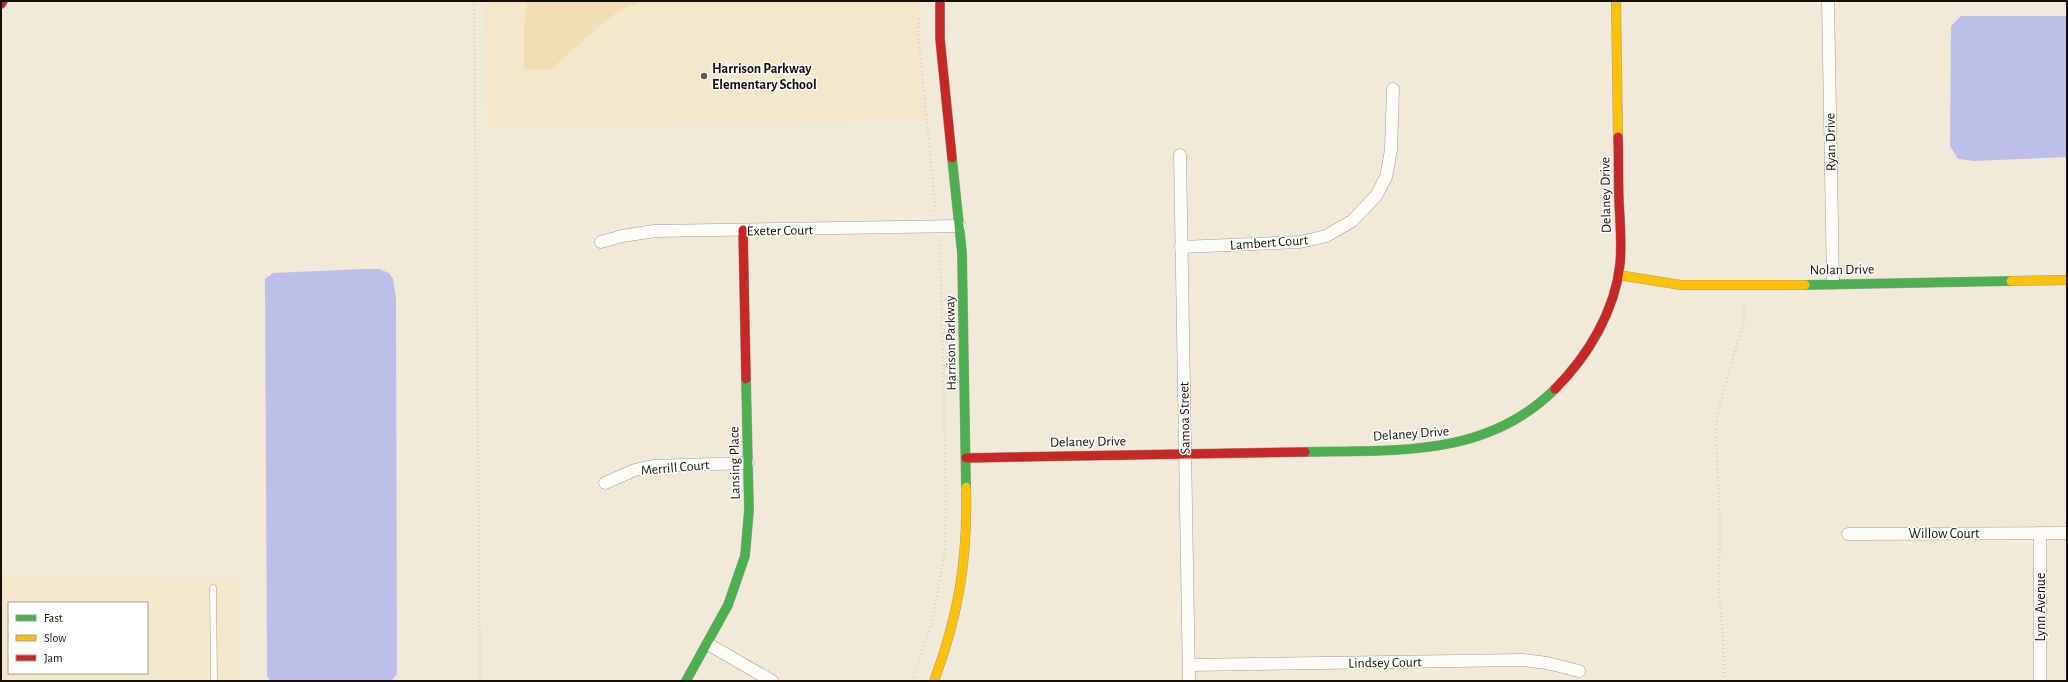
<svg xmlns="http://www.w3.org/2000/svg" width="2068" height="682" font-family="'Alegreya Sans',sans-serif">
	<rect width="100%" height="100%" fill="#f2ead8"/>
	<!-- built -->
	<g fill="#f5e7ca" fill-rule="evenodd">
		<path d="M485,1H920L918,30L927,121L486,128Z"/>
		<path d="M1,575L238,581L242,681H1ZM9,603H147V673H9Z"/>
	</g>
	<!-- green -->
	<path fill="#f1deb7" d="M528,1H644L621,10L606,20L550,70H524V23Z"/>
	<!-- water -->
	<g fill="#bdbfea">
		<path d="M1961,16H2067V157L1974,161L1958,159L1950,146L1951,26Z"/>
		<path d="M363,269H379L389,273L393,279L396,298L397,674L391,681H271L267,676V670L265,279L273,273Z"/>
	</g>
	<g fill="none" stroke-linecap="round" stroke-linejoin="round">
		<!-- lane casing -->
		<g stroke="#a39d8f" stroke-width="7">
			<path id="lane" d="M213,588L214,681"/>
		</g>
		<!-- street casing -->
		<g stroke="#a39d8f" stroke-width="13">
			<g id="street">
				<path d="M1828,1L1833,283"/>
				<path d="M1180,155L1189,681"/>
				<path d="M601,242L622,236L655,231L960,226"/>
				<path d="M1181,247L1300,242L1326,236L1352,221L1376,196L1386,177L1391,150L1393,89"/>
				<path d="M605,483L635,470L653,466L748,463"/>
				<path d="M2040,533V681"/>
				<path d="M1848,534L2067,533"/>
				<path d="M708,644L772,681"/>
				<path d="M1189,665L1523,660L1547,663L1579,671"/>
			</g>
		</g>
		<!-- fast casing -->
		<g stroke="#a39d8f" stroke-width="10">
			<g id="fast">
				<path d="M952,158L962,253L966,487"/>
				<path d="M1805,285L2011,281"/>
				<path d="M1305,452C1395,450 1486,458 1555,389"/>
				<path d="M686,681L728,605L745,556L749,510L746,379"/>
			</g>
		</g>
		<!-- slow casing -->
		<g stroke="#a39d8f" stroke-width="10">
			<g id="slow">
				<path d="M1616,1L1618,137"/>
				<path d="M1618,275L1681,285H1805"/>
				<path d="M2011,281L2067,280"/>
				<path d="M934,681C959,615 968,557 966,487"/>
			</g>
		</g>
		<!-- jam casing -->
		<g stroke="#a39d8f" stroke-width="10">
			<g id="jam">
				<path d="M940,1V39L952,158"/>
				<path d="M1,4L3,1"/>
				<path d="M743,230L746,379"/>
				<path d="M1555,389C1588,356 1615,311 1620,264C1622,243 1620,222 1619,201C1618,180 1619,158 1618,137"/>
				<path d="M966,458L1305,452"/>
			</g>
		</g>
		<!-- path -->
		<g stroke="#d5d2cd" stroke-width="2.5" stroke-dasharray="1 3" stroke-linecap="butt">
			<path d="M474,1L480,681"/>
			<path d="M920,15L918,30L935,204L933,213"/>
			<path d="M912,681L932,622L945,550L946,495L940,239"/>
			<path d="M1724,681L1723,634L1719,592L1720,519L1716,434L1717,414L1744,321V302"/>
		</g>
		<!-- lane -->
		<use href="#lane" stroke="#fdfcf9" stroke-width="6"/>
		<!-- street -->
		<use href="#street" stroke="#fdfcf9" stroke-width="12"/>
		<!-- fast -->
		<use href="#fast" stroke="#4caf50" stroke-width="9"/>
		<!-- slow -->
		<use href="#slow" stroke="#ffc107" stroke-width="9"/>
		<!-- jam -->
		<use href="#jam" stroke="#c62828" stroke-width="9"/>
	</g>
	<!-- markers -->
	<circle fill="#625c4f" stroke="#fff" stroke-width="1.5" cx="704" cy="76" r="4"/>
	<g text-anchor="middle" stroke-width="3" stroke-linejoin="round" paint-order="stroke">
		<!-- poi labels -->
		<g font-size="14" font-weight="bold" fill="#150f05" stroke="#fff" text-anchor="start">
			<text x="712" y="73">Harrison Parkway<tspan x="712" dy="16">Elementary School</tspan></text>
		</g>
		<!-- street labels -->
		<g font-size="14" fill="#150f05" stroke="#fff">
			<text transform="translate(1830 142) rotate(-91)" y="5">Ryan Drive</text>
			<text transform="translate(1605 195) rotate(-91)" y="5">Delaney Drive</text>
			<text transform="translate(780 230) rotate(-1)" y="5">Exeter Court</text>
			<text transform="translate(1269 242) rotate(-4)" y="5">Lambert Court</text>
			<text transform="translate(1842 269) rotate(-1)" y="5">Nolan Drive</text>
			<text transform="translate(950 343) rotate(-91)" y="5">Harrison Parkway</text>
			<text transform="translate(1184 418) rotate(-91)" y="5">Samoa Street</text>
			<text transform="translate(1411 433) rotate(-4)" y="5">Delaney Drive</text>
			<text transform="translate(1088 441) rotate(-1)" y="5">Delaney Drive</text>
			<text transform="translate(734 463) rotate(-91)" y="5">Lansing Place</text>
			<text transform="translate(675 467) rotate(-5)" y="5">Merrill Court</text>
			<text x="1944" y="538">Willow Court</text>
			<text transform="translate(2040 607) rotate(-90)" y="5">Lynn Avenue</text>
			<text transform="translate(1385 662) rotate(-1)" y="5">Lindsey Court</text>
		</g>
	</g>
	<!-- border -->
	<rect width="2068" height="682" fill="none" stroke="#150f05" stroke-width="4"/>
	<!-- legend -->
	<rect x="8" y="602" width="140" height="72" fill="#ffffff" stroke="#a19f9b"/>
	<rect x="16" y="615" width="20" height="6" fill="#4caf50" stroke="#a19f9b"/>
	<text x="44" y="622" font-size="12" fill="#150f05">Fast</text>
	<rect x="16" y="635" width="20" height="6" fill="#ffc107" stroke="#a19f9b"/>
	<text x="44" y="642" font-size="12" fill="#150f05">Slow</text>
	<rect x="16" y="655" width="20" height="6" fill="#c62828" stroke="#a19f9b"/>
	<text x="44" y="662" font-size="12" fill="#150f05">Jam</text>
</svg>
